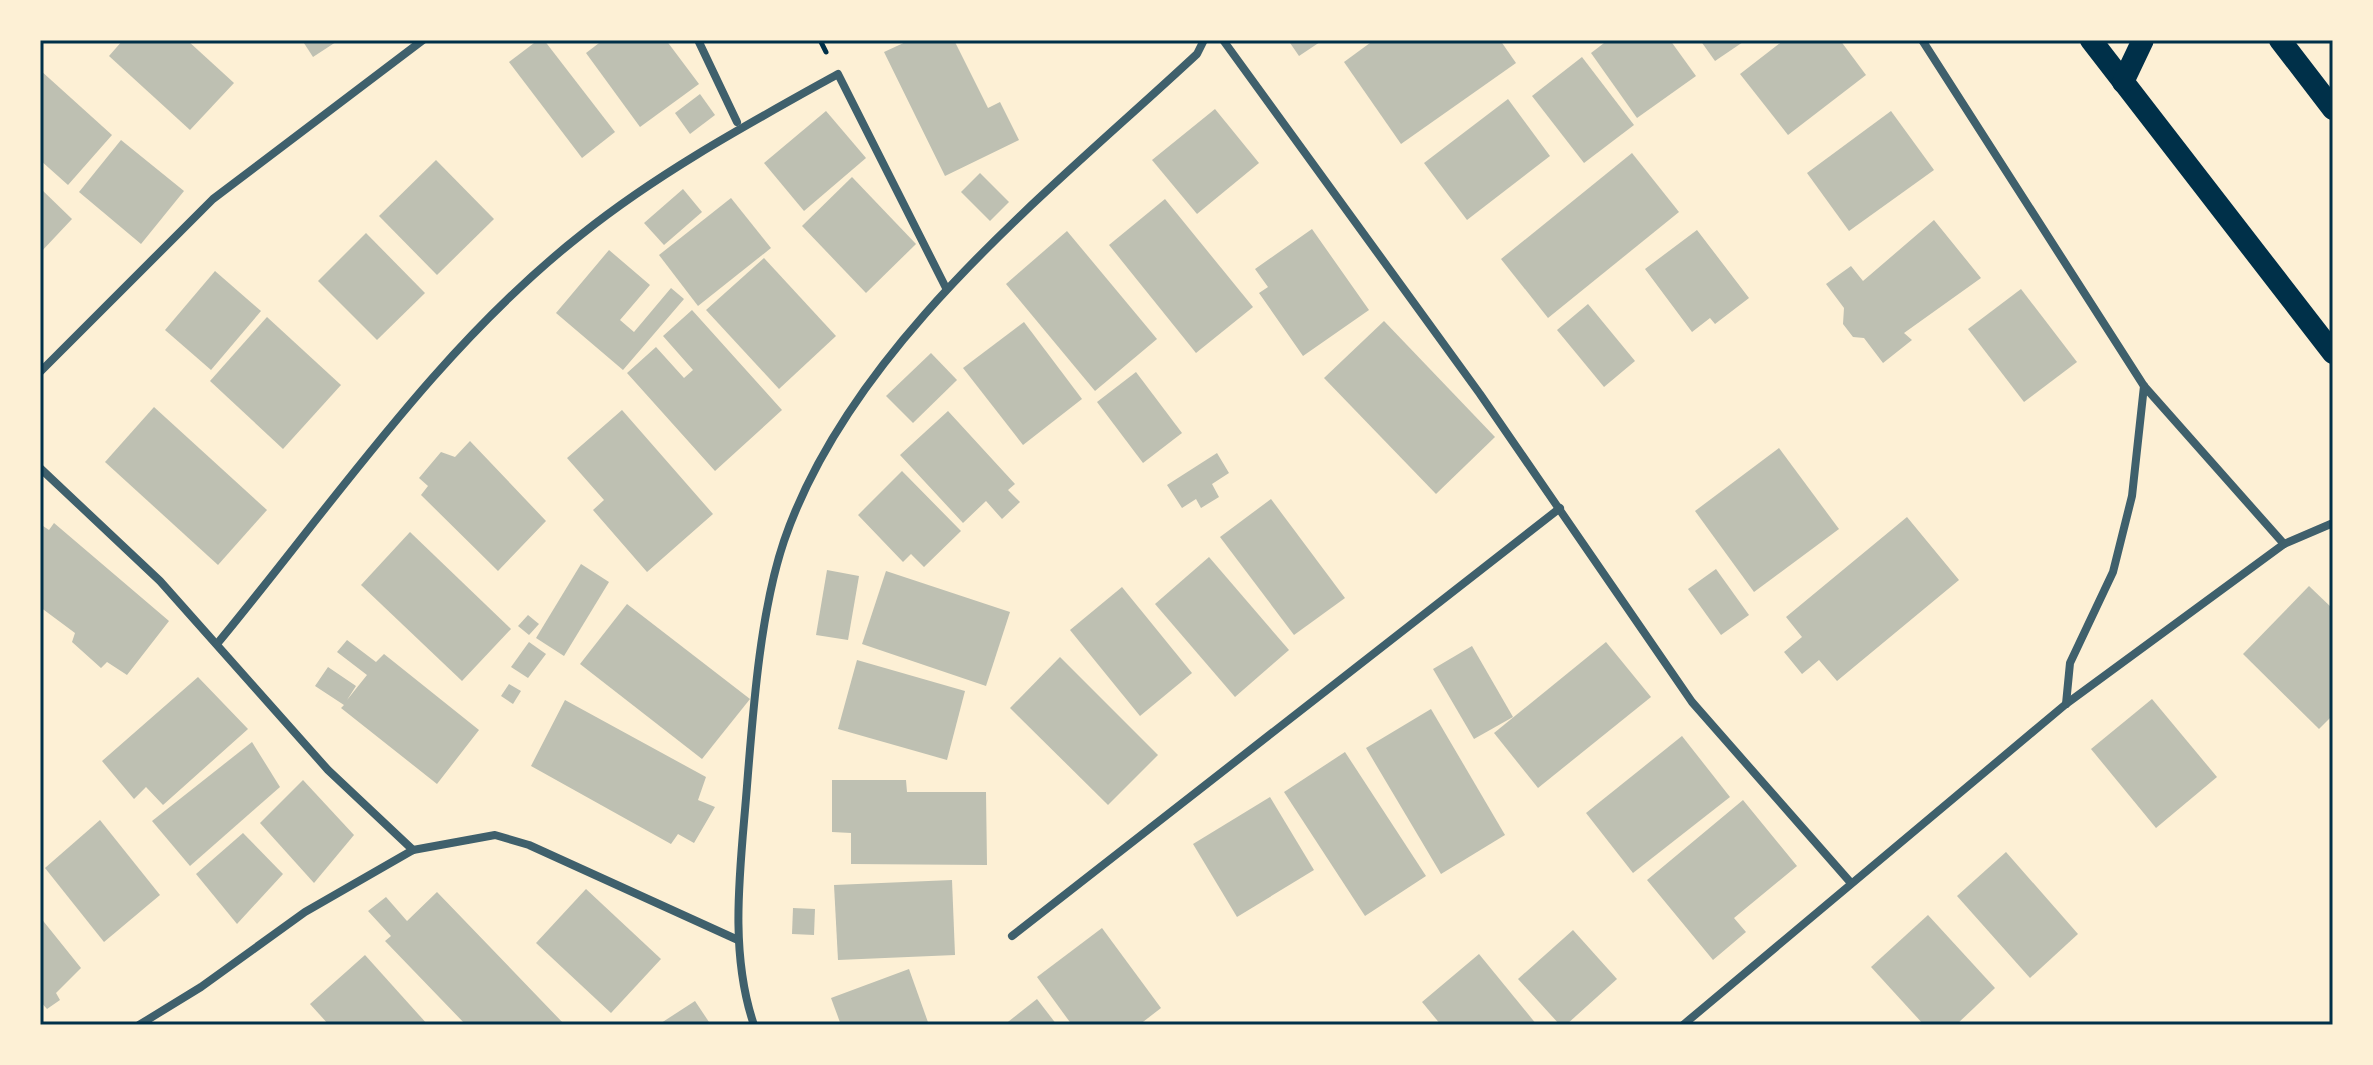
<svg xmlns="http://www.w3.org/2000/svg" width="2373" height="1065" font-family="'Noto Sans',sans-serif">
	<rect width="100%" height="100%" fill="#fdf0d5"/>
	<!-- building -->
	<g fill="#bec0b2">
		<path d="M123,40H187L234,83L190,130L109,56Z"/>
		<path d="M302,40H339L313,57Z"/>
		<path d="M538,40H544L615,132L582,158L509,62Z"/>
		<path d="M603,40H666L699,84L640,127L586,53Z"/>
		<path d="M910,40H954L988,108L1000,102L1019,140L945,176L884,52Z"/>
		<path d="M1288,40H1323L1299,56Z"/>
		<path d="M1374,40H1500L1516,63L1401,144L1344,62Z"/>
		<path d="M1608,40H1670L1696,76L1637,118L1591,53Z"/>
		<path d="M1700,40H1746L1715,61Z"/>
		<path d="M1784,40H1840L1866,75L1788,135L1740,74Z"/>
		<path d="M1582,57L1634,125L1584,163L1532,96Z"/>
		<path d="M40,70L112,135L68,185L40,160Z"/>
		<path d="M700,94L715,115L690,134L675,113Z"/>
		<path d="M1508,99L1550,156L1467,220L1424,163Z"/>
		<path d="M1215,109L1259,163L1197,214L1152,160Z"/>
		<path d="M826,111L866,158L804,211L764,163Z"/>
		<path d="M1891,111L1934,170L1849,231L1807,173Z"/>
		<path d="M121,140L184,191L141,244L79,192Z"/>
		<path d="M1632,153L1679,212L1548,318L1501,259Z"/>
		<path d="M436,160L494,219L437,275L379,216Z"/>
		<path d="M980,173L1009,202L990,221L961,192Z"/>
		<path d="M852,177L916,244L866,293L802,226Z"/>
		<path d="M40,188L72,219L40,253Z"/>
		<path d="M683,189L702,212L664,245L644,223Z"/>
		<path d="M731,198L771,248L698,306L659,255Z"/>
		<path d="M1165,199L1253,307L1196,353L1109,245Z"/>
		<path d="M1934,220L1981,278L1904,333L1912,340L1883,363L1864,338L1853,337L1843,324L1844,308L1826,284L1851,266L1863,281Z"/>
		<path d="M1312,229L1369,310L1303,356L1259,293L1268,287L1255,269Z"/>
		<path d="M1697,230L1749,298L1715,324L1710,318L1692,332L1645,269Z"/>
		<path d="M1067,231L1157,339L1095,391L1006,284Z"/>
		<path d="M366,233L425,293L377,340L318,281Z"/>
		<path d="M609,250L650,285L620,320L634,332L671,288L684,299L623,370L556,313Z"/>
		<path d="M764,258L836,336L779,389L706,310Z"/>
		<path d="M215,271L261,311L211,370L165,330Z"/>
		<path d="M2021,289L2077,362L2024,402L1968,329Z"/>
		<path d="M1588,304L1635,361L1604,387L1557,330Z"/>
		<path d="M692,310L782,410L715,471L627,373L656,347L684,378L693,370L663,336Z"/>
		<path d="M267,317L341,385L283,449L210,381Z"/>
		<path d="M1384,321L1495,437L1436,494L1324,378Z"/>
		<path d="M1024,322L1082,399L1023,445L963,368Z"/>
		<path d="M931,353L957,380L913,423L886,396Z"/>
		<path d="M1136,372L1182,433L1143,463L1097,402Z"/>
		<path d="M154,407L267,510L218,565L105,462Z"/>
		<path d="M622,410L713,514L647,572L593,510L604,500L567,458Z"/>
		<path d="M948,411L1015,484L1008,490L1020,502L1002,519L986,501L963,523L900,455Z"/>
		<path d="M470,441L546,521L498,571L421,495L428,486L419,478L441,452L455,457Z"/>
		<path d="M1779,448L1839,529L1754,592L1695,511Z"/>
		<path d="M1217,453L1229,473L1212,484L1219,497L1201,508L1196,499L1182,508L1167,485Z"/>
		<path d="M902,471L961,531L924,567L911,554L903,562L858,515Z"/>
		<path d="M1271,499L1345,598L1294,635L1220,537Z"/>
		<path d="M1907,517L1959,580L1837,681L1819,660L1802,674L1784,652L1802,637L1786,617Z"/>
		<path d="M54,523L169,621L127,675L107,662L101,668L72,642L75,633L40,607V529L43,526L49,530Z"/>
		<path d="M410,532L511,629L462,681L361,585Z"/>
		<path d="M1209,557L1289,650L1235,697L1155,604Z"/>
		<path d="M581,564L609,582L564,656L536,638Z"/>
		<path d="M1716,569L1749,615L1721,635L1688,589Z"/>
		<path d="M827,570L859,576L848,640L816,635Z"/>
		<path d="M886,571L1010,612L986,686L862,644Z"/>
		<path d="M2309,586L2333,609V715L2319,729L2243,654Z"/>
		<path d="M1122,587L1192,673L1140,716L1070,630Z"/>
		<path d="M627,604L750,699L702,759L580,664Z"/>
		<path d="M528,615L539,624L529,635L518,626Z"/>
		<path d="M347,640L376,662L384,654L479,730L437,784L341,708L344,705L315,686L328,667L356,686L347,700L367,675L337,652Z"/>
		<path d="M529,642L546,654L528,678L511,667Z"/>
		<path d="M1606,642L1651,697L1538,788L1494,733Z"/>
		<path d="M1472,646L1513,717L1474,739L1433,669Z"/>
		<path d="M1060,657L1158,755L1108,805L1010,708Z"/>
		<path d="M857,660L965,691L947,760L838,729Z"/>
		<path d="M198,677L248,729L163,805L146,787L134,799L102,761Z"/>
		<path d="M509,684L521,691L513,704L501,696Z"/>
		<path d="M2152,699L2217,777L2156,828L2091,749Z"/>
		<path d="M565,700L706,777L698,800L715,807L694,843L678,834L671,844L531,766Z"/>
		<path d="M1431,709L1505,835L1441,874L1366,748Z"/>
		<path d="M1682,736L1730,797L1633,873L1586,813Z"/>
		<path d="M252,742L280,787L190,866L152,821Z"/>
		<path d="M1345,752L1426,876L1365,916L1284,792Z"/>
		<path d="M303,780L354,835L314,883L260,823Z"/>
		<path d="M832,780H906L907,792H986L987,865L851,864V833L832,832Z"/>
		<path d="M1270,797L1314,870L1237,917L1193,844Z"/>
		<path d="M1743,800L1797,866L1734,918L1746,932L1713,960L1647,880Z"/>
		<path d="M100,820L160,895L104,942L45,868Z"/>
		<path d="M243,833L283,874L237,924L196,874Z"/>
		<path d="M2006,852L2078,934L2030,978L1957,896Z"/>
		<path d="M952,880L955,955L838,960L834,885Z"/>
		<path d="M586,889L661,959L611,1013L536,943Z"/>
		<path d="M437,892L565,1025H466L385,941L391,936L368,911L386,897L407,921Z"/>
		<path d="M793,908L815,909L814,935L792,934Z"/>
		<path d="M1928,915L1995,988L1956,1025H1924L1871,967Z"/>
		<path d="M40,917L81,968L56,993L60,1000L47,1009L40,1001Z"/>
		<path d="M1102,928L1161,1008L1139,1025H1072L1037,977Z"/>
		<path d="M1573,930L1617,979L1566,1025H1560L1518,979Z"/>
		<path d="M1479,954L1537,1025H1441L1422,1002Z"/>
		<path d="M365,955L428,1025H329L310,1004Z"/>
		<path d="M909,969L929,1025H841L831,998Z"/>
		<path d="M1037,999L1057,1025H1004Z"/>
		<path d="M695,1001L711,1025H658Z"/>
	</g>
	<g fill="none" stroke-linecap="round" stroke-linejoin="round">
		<!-- path -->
		<path stroke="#003049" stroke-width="5" d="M820,40L826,52"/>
		<!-- minor -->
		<g stroke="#3f606c" stroke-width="8">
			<path d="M698,40L737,122"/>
			<path d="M1223,40L1480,394L1692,702L1851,883"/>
			<path d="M1922,40L2144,386L2284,544"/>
			<path d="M40,372L213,199L423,40"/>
			<path d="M40,468L160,581L328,770L413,850"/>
			<path d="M217,644C332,505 438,347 582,234C661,171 750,123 838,74L946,288"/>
			<path d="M2066,704L2070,663L2113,572L2132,496L2144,386"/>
			<path d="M1012,936L1560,508"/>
			<path d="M139,1025L201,987L305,912L413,850L495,835L529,845L738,940"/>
			<path d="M754,1025C728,949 741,864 747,786C753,711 760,612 784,541C851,345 1049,192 1197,54L1204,40"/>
			<path d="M1683,1025L2066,704L2284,544L2333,523"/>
		</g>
		<!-- trunk -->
		<g stroke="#003049" stroke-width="22">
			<path d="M2091,40L2333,353"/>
			<path d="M2280,40L2333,109"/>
			<path d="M2123,82L2143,40"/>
		</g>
	</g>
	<!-- border -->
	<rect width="2373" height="1065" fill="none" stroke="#fdf0d5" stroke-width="84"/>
	<rect x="42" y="42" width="2289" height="981" fill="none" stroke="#003049" stroke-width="3"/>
</svg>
